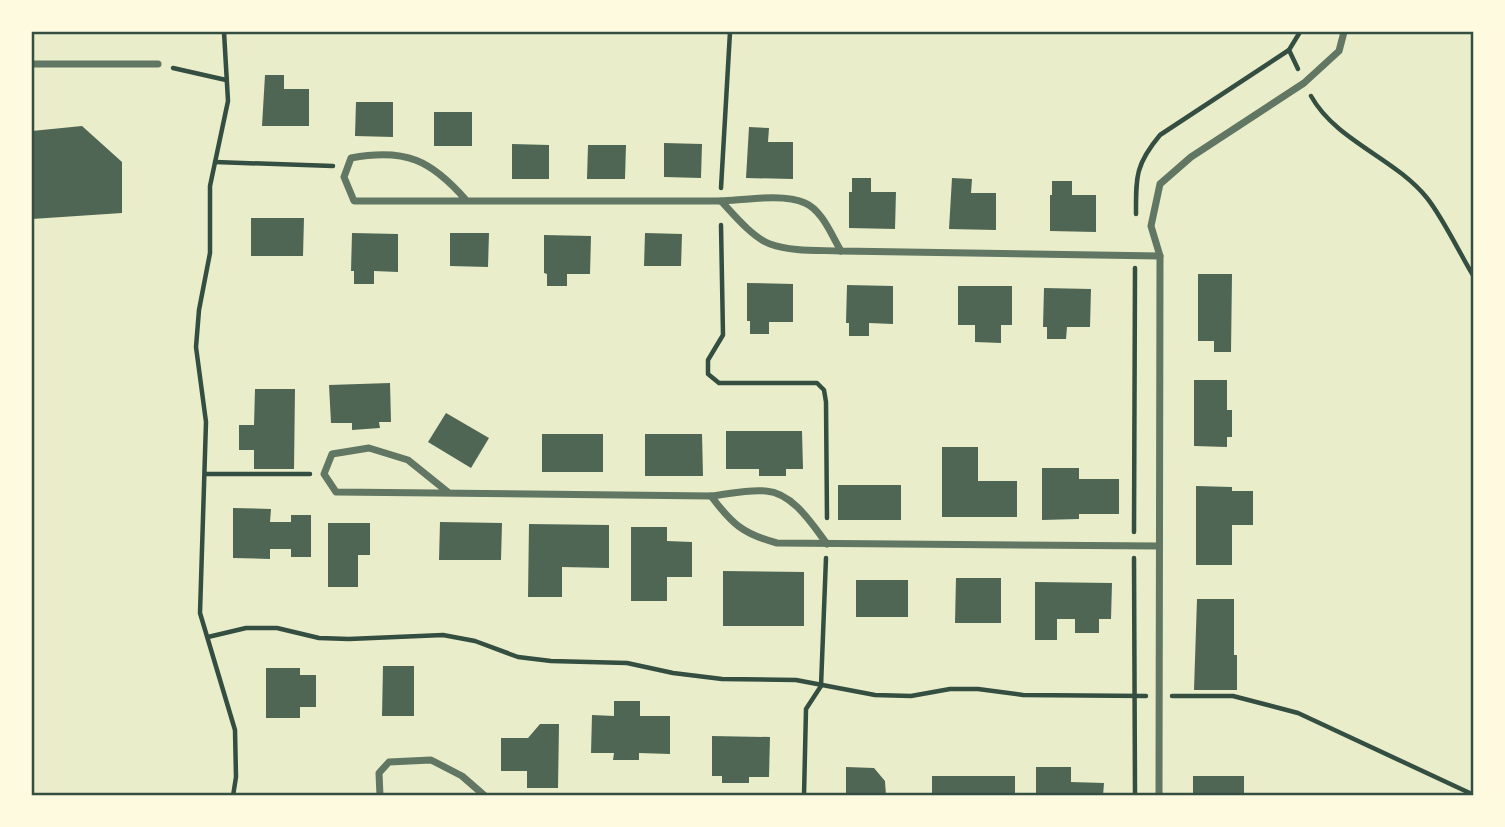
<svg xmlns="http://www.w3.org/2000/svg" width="1505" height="827" font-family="'Exo 2',sans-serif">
	<rect width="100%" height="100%" fill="#e9edc9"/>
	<!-- building -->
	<g fill="#4f6655">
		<path d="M265,75H284V89H309V126H262Z"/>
		<path d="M356,102H393V137L355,136Z"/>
		<rect x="434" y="112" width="38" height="34"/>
		<path d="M82,126L122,162V213L32,219V131Z"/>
		<path d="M749,127L769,128L768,142H793V179L746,178Z"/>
		<path d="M664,143L702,144L701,178L664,177Z"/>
		<path d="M512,144L549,145V179H512Z"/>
		<path d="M588,145H626L625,179H587Z"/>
		<path d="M852,178H871V192H896L895,229L849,228V192H852Z"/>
		<path d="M952,178L972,179L971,193H996V230L949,229Z"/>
		<path d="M1052,181H1072V195H1096V232L1050,231V195H1052Z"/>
		<path d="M251,218H304L303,256H251Z"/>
		<path d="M352,233L398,234V272L374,271V284H354V271H351Z"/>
		<path d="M450,233H489L488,267L450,266Z"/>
		<path d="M645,233L682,234L681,266H644Z"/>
		<path d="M544,235L591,236L590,274H567V286H547V274L544,273Z"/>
		<path d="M1198,274H1232L1231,352H1214V341H1198Z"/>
		<path d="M747,283L793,284V322H769V334H750V321H747Z"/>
		<path d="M847,285L893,286V324L869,323V336H849V323H846Z"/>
		<path d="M958,286H1012V325H1001V343L975,342V325H958Z"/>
		<path d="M1044,288L1091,289L1090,327H1067L1066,339H1047V327H1043Z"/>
		<path d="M1194,380H1227V410H1232V437H1227V447L1194,446Z"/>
		<path d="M390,383L391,422H379L380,428L352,430V423H331L329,385Z"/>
		<path d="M255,389H295L294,469H254V450H239V425H254Z"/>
		<path d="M446,413L489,438L471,468L428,442Z"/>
		<path d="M726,431H802L803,469H786V476H759V469H726Z"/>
		<rect x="542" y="434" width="61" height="38"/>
		<path d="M645,434H702L703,476H645Z"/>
		<path d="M942,447H978V481H1017V517H942Z"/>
		<path d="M1042,468H1079V479H1119V514H1079V519L1042,520Z"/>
		<rect x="838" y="485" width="63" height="35"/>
		<path d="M1196,486L1232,487V491H1253V525H1232V565H1196Z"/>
		<path d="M233,508L271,509L270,522H291V515H311V557H291V549H270V559L233,558Z"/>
		<path d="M440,522L502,523L501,560H439Z"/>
		<path d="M328,523H370V555H358V587H328Z"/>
		<path d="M529,524L609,525V568L562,567V597H528Z"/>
		<path d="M631,527H667V541L692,542V577H667V601H631Z"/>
		<path d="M723,571L804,572V626H723Z"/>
		<path d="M956,578H1001V623H955Z"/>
		<rect x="856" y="580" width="52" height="37"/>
		<path d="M1035,582L1112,583L1111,619H1099V633H1075V619H1057V640H1035Z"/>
		<path d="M1197,599H1234V655H1237V690H1194Z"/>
		<path d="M383,666H414V716H382Z"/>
		<path d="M266,668H300V675H316V707H300V718H266Z"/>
		<path d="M614,701H640V716H670V754L639,753V760H613L614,753H591L592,715L614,716Z"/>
		<path d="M540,724H559L558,788H527V771H501V738H528Z"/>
		<path d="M712,736L770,737L769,777H749V783H722V776H712Z"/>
		<path d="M846,767L874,768L885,781L886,796H846Z"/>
		<path d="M1036,767H1071V782L1104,783L1103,796H1036Z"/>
		<rect x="932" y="776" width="83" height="20"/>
		<rect x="1193" y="776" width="51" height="20"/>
	</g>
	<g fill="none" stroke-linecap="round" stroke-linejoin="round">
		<!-- path -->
		<g stroke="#344e41" stroke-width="4.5">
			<path d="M224,32L228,101L210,186V253L199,310L196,347L206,422L200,613L235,730L236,777L233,796"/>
			<path d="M173,68L226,80"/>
			<path d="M1298,69L1289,50L1300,32"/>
			<path d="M1311,96C1336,141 1395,158 1427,198C1443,218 1460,254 1474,277"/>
			<path d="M215,162L333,166"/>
			<path d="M721,188L730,32"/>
			<path d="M1136,214C1136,177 1135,165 1160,135L1289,50"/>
			<path d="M721,225L723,335L708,360V374L719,383H817L824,390L826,402L827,518"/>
			<path d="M206,474H310"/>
			<path d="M1134,532L1135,268"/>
			<path d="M1134,558L1135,796"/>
			<path d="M208,637L246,628H277L319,638L349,639L443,635L475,641L518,657L551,661L627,663L673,673L722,679L796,680L875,695L911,696L950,689H978L1023,695L1146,696"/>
			<path d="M1172,696H1233L1298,713L1474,795"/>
			<path d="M804,796L806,709L821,686L826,558"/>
		</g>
		<!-- minor -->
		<g stroke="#617663" stroke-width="7">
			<path d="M32,64H158"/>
			<path d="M466,200C431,160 406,148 351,158L344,177L354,201H721C733,214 753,238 770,244C792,252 819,250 841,251L1160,256"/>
			<path d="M721,201C743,200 784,193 805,203C822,210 832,236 841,251"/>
			<path d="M449,493L408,460L369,448L332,454L324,474L336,492L711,496C732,524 743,534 777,543L1159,546"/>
			<path d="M711,496C729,494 749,489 766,491C793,493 812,524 827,544"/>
			<path d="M380,796L379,773L389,762L431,760L462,776L485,796"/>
			<path d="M1159,796L1160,256L1151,226L1160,184L1191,157L1304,83L1339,51L1344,32"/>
		</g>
	</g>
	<!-- border -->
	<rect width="1505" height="827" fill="none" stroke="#fefae0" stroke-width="66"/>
	<rect x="33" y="33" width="1439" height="761" fill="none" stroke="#344e41" stroke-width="2.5"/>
</svg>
